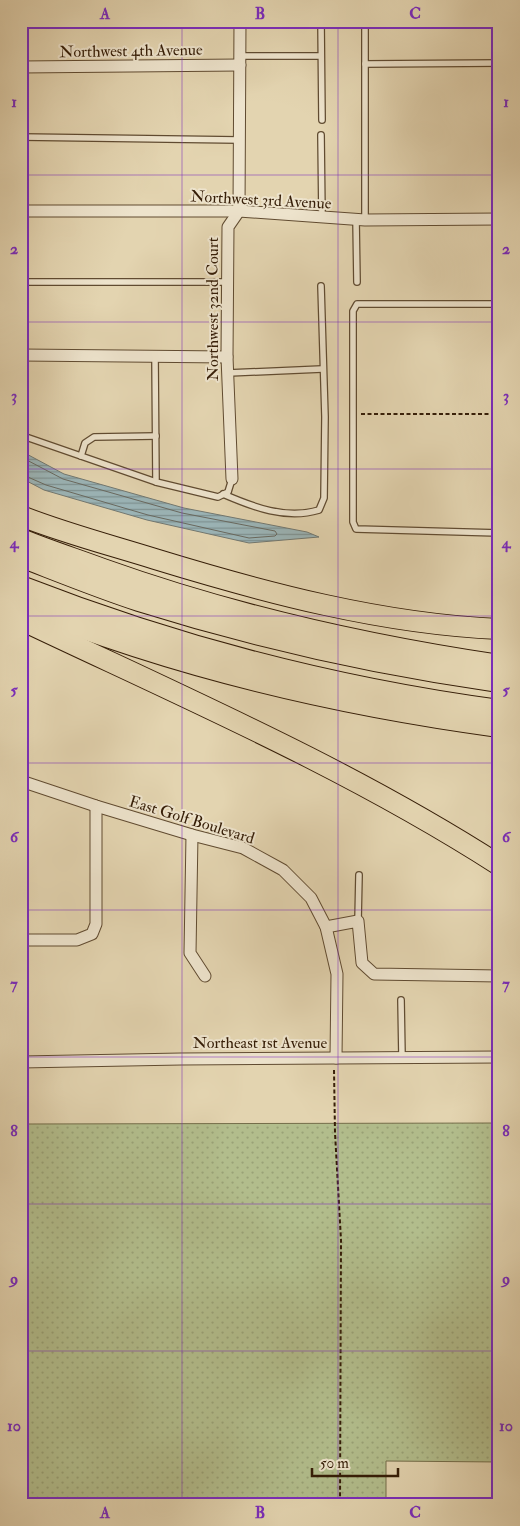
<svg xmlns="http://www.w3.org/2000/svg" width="520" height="1526" font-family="'IM FELL Double Pica',serif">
	<defs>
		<pattern id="grass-dots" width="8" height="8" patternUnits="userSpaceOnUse" patternTransform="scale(1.25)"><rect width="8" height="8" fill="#b2bd8c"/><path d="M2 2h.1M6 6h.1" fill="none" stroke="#9aa277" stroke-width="1.8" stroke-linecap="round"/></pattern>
		<pattern id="water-rules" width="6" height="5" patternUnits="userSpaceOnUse" patternTransform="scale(1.25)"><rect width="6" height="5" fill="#9bb5b8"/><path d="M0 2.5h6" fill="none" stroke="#7f9394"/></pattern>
	</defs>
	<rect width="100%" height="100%" fill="#e3d4b0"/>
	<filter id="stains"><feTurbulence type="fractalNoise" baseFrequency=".004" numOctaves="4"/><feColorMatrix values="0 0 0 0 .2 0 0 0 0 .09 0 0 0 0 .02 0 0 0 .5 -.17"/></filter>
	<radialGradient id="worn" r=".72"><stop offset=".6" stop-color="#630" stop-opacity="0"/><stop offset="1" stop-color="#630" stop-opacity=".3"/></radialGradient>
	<!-- grass -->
	<path fill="url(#grass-dots)" stroke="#746d4a" d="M496,1123L497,1245H499V1462L386,1461V1505H21V1124Z"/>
	<!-- water -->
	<path fill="url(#water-rules)" stroke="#727871" d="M21,451L64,474L184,508L307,532L319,537L249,543L147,520L44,490L21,478Z"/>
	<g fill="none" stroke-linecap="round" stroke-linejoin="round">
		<!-- shore -->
		<path stroke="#686960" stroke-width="1" d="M21,457L63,479L182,513L275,531L277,534L275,536L249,538L148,515L46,485L21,474"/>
		<!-- service casing -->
		<g stroke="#604b31" stroke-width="8">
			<g id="service">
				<path d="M321,21L322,120"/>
				<path d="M240,56H321"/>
				<path d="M365,64L499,63"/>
				<path d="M321,135L322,217"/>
				<path d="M21,137L239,140"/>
				<path d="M356,219L357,282"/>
				<path d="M365,220V21"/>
				<path d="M21,282H228"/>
				<path d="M499,304H357L353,311V522L356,529L499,533"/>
				<path d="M155,356L156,482L218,497L228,492L232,479"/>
				<path d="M228,373L322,369"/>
				<path d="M26,437L156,482"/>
				<path d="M81,456L85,443L94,437L156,436"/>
				<path d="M223,494C253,507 286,520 319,510L324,498L325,417L321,286"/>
				<path d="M358,921L359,875"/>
				<path d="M401,1000L402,1057"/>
			</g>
		</g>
		<!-- minor casing -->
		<g stroke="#604b31" stroke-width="13">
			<g id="minor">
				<path d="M21,67L240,65"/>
				<path d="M21,211H239L365,220L499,219"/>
				<path d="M21,355L227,357"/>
				<path d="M232,479L227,357L228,227L239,211L240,21"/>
				<path d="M21,781L96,806L192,835L243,848L283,870L311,898L326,927L337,974L336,1058"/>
				<path d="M192,835L190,953L205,976"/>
				<path d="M326,927L358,921L362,963L374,974L499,976"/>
				<path d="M21,940H77L92,934L96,924V806"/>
				<path d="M21,1062L181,1059L499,1057"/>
			</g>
		</g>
		<!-- motorway casing -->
		<g stroke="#351d07" stroke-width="22">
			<g id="motorway">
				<path d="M21,516C64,533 110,545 155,559C266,593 382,624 499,629"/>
				<path d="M21,539C48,550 76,559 103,569C232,615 364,645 499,665"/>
				<path d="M21,557C60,572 99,588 139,601C257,638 376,665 499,682"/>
				<path d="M21,586C175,646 335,688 499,710"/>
				<path d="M21,605C174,667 336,705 499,727"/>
				<path d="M21,620C183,697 348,768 499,865"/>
			</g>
		</g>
		<!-- path -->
		<g stroke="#351d07" stroke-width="2" stroke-dasharray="4 2.5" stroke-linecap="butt">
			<path d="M361,414H499"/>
			<path d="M334,1070L335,1133L341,1240L340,1505"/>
		</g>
		<!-- service -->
		<use href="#service" stroke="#ede3cc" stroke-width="5.5"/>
		<!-- minor -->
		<use href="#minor" stroke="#ede3cc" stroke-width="11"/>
		<!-- motorway -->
		<use href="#motorway" stroke="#e3d4b0" stroke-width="20"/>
	</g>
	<!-- grid -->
	<path fill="none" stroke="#7b2cbf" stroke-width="1" stroke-opacity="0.55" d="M182,21V1505M338,21V1505M21,175H499M21,322H499M21,469H499M21,616H499M21,763H499M21,910H499M21,1057H499M21,1204H499M21,1351H499"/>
	<g text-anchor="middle" stroke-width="4" stroke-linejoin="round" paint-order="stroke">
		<!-- street labels -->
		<g font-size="16" fill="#351d07" stroke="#ede3cc">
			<text transform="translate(131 50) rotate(-1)" y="6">Northwest 4th Avenue</text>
			<text transform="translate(261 199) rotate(3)" y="6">Northwest 3rd Avenue</text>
			<text transform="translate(212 309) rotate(-90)" y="6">Northwest 32nd Court</text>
			<text transform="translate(192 819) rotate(17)" y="6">East Golf Boulevard</text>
			<text x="260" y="1048">Northeast 1st Avenue</text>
		</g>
	</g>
	<!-- margin -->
	<rect width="520" height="1526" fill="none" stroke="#e3d4b0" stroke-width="55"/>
	<!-- scale -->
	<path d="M312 1468v8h86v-8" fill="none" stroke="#351d07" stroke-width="2.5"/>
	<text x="320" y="1468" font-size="15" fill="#351d07" stroke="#ede3cc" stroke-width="4" paint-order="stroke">50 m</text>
	<rect x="28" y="28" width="464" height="1470" fill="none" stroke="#7b2cbf" stroke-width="2"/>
	<g font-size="16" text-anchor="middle" font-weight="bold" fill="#7b2cbf">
		<text x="105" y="19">A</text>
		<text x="260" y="19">B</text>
		<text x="415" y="19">C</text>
		<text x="14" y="107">1</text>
		<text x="506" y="107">1</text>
		<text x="14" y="254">2</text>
		<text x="506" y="254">2</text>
		<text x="14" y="401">3</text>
		<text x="506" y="401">3</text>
		<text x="14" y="548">4</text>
		<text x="506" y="548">4</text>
		<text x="14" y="695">5</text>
		<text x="506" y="695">5</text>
		<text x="14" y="842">6</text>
		<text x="506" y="842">6</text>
		<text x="14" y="989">7</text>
		<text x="506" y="989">7</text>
		<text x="14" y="1136">8</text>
		<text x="506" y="1136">8</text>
		<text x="14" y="1284">9</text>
		<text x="506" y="1284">9</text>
		<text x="14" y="1431">10</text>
		<text x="506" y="1431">10</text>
		<text x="105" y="1518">A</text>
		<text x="260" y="1518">B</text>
		<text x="415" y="1518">C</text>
	</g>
	<rect width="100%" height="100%" filter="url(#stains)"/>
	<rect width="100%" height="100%" fill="url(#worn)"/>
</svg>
